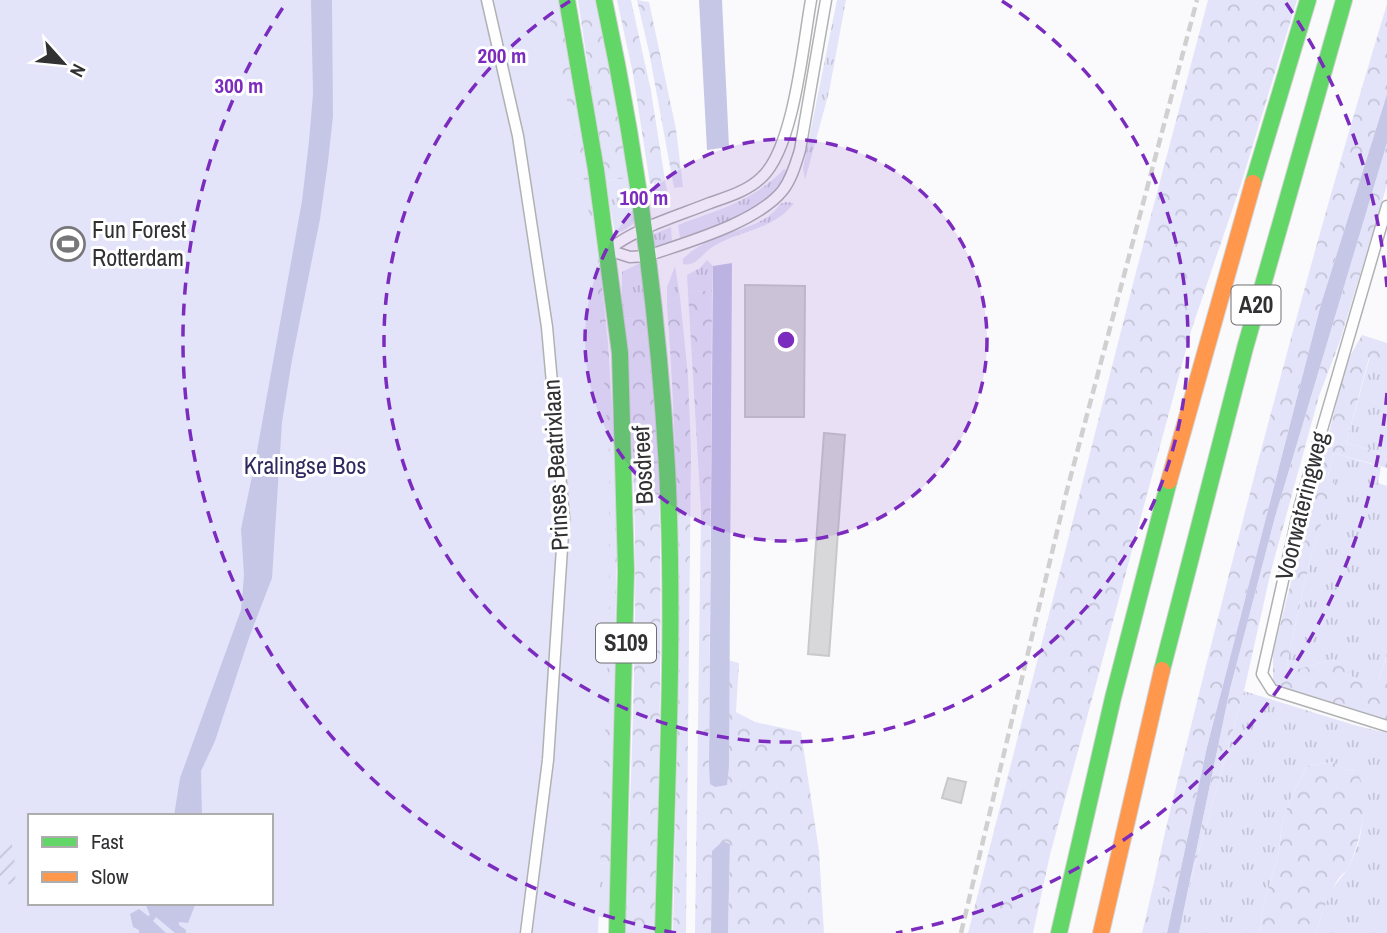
<svg xmlns="http://www.w3.org/2000/svg" width="1387" height="933" font-family="'Archivo Narrow',sans-serif">
	<defs>
		<pattern id="grass-tufts" width="24" height="20" patternUnits="userSpaceOnUse" patternTransform="scale(1.75)"><rect width="24" height="20" fill="#e3e4f9"/><path d="M3 7l-1-3M5 7V3M7 7l1-3M15 17l-1-3M17 17v-4M19 17l1-3" fill="none" stroke="#c3c4d6"/></pattern>
		<pattern id="forest-crowns" width="20" height="18" patternUnits="userSpaceOnUse" patternTransform="scale(1.75)"><rect width="20" height="18" fill="#e3e4f9"/><path d="M2 6a3 3 0 1 1 6 0M12 15a3 3 0 1 1 6 0" fill="none" stroke="#c3c4d6"/></pattern>
		<pattern id="garden-furrows" width="10" height="10" patternUnits="userSpaceOnUse" patternTransform="scale(1.75)"><rect width="10" height="10" fill="#e3e4f9"/><path d="M-1 1l2-2M0 10L10 0M9 11l2-2" fill="none" stroke="#c3c4d6"/></pattern>
	</defs>
	<rect width="100%" height="100%" fill="#fafafd"/>
	<!-- grass -->
	<g fill="url(#grass-tufts)">
		<path d="M837,0H846L829,92L805,180L803,168Z"/>
		<path d="M784,169L788,171C766,213 722,223 680,238L678,225C718,210 754,201 784,169Z"/>
		<path d="M633,177L640,219L623,231L615,233L605,181Z"/>
		<path d="M665,180L670,205C658,202 655,194 654,183Z"/>
		<path d="M786,202L794,203C773,231 738,230 711,248C701,255 696,267 683,264V259C691,251 700,245 711,240C733,230 766,226 780,204Z"/>
		<path d="M671,227L672,241L654,247L652,235Z"/>
		<path d="M707,260L713,266L712,290L688,293L687,275L700,268Z"/>
		<path d="M644,261L651,317L621,319L622,272Z"/>
		<path d="M675,266L680,297L672,300L667,305V287Z"/>
		<path d="M1370,357L1387,363V455L1346,443Z"/>
		<path d="M1334,453L1381,467L1378,483L1387,486V653L1379,681H1357L1334,659L1291,671L1286,667L1310,560L1334,480L1328,475Z"/>
		<path d="M1244,691L1354,725L1387,733V933H1316C1320,921 1323,908 1328,897C1334,884 1343,877 1349,866C1366,834 1365,805 1356,771L1344,769L1333,762L1307,766L1290,800L1282,822L1279,852L1263,907L1260,933H1179L1188,890Z"/>
		<path d="M611,862L609,919L594,915L591,865Z"/>
		<path d="M1154,882L1175,896L1167,933H1142Z"/>
	</g>
	<!-- forest -->
	<g fill="url(#forest-crowns)">
		<path d="M531,0H561L594,207L608,343L616,469L617,549L611,862L591,865Z"/>
		<path d="M578,0H597L633,177L605,181Z"/>
		<path d="M617,0H631L651,91L665,180L650,184L633,74Z"/>
		<path d="M637,0L649,2L676,129L683,187L674,188L649,52Z"/>
		<path d="M1208,0H1297L1241,184L1191,331L1050,855L1033,933H968L1136,272Z"/>
		<path d="M1387,4V94L1321,304L1207,747L1175,896L1154,882L1166,828C1233,552 1304,276 1387,4Z"/>
		<path d="M1387,143V185L1340,341L1319,396L1271,571L1244,691L1188,890L1230,689L1275,517Z"/>
		<path d="M712,290L709,767L728,769L729,766L728,660L739,663L736,712L755,722L801,732L819,851L824,933H728L730,844L712,851L711,933H695L701,511L688,293Z"/>
		<path d="M680,297L688,376L691,451L686,933H673C678,723 683,514 667,305L672,300Z"/>
		<path d="M651,317C666,522 660,728 655,933H625C632,729 646,522 621,319Z"/>
		<path d="M1362,335L1387,343V363L1369,358L1346,443L1387,455V468L1334,453L1328,475L1335,479L1310,560L1286,667L1291,671L1334,659L1357,681H1379L1387,653V720L1282,690L1273,684V653L1347,361Z"/>
		<path d="M1333,762L1344,769L1356,771C1372,792 1360,844 1349,866C1347,871 1343,873 1339,878C1335,883 1332,891 1329,897C1323,908 1320,921 1316,933H1260L1263,907L1279,852L1282,822L1290,800L1307,766Z"/>
	</g>
	<!-- park -->
	<path fill="#e3e4f9" fill-rule="evenodd" d="M0,0H546L586,190L598,292L609,453V622L598,933H0ZM30,816H271V903H30Z"/>
	<!-- garden -->
	<path fill="url(#garden-furrows)" d="M10,837L14,853L16,889L0,878V845Z"/>
	<!-- water -->
	<g fill="#c6c7e7">
		<path d="M311,0H332L333,116L328,162L320,219L292,360L282,422L272,578L250,635L215,741L201,771L202,816H174L180,778L241,610L244,575L241,529L255,462L302,201L309,141L313,94Z"/>
		<path d="M699,0H722L729,147L707,150Z"/>
		<path d="M1387,94V143L1275,517L1230,689L1179,933H1167L1207,747L1321,304Z"/>
		<path d="M732,263L729,766L727,785L715,787L710,784L709,767L713,266Z"/>
		<path d="M723,841L730,844L728,933H711L712,851Z"/>
		<path d="M145,903H194L195,905L188,923L179,922V925L186,930V933H175L156,917L153,921L166,933H139V930L133,927L130,914L139,909L148,916L150,915Z"/>
	</g>
	<!-- building -->
	<g fill="#d8d8db" stroke="#c9c9cc" stroke-width="2">
		<path d="M745,285L805,286L804,417H745Z"/>
		<path d="M824,433L845,435L829,656L808,654Z"/>
		<path d="M948,778L966,782L961,803L942,798Z"/>
	</g>
	<g fill="none" stroke-linecap="round" stroke-linejoin="round">
		<!-- street casing -->
		<g stroke="#b0b1b3" stroke-width="13">
			<g id="street">
				<path d="M487,0L518,136L547,327L564,518L548,760L526,933"/>
				<path d="M811,0C803,45 794,147 762,177C748,191 727,197 710,203C675,217 638,227 608,250L630,257L647,256C687,242 757,223 783,190C792,178 796,163 800,150L826,0"/>
				<path d="M1387,206L1300,505L1262,674L1272,690L1387,726"/>
			</g>
		</g>
		<!-- fast casing -->
		<g stroke="#d4d4d6" stroke-width="18">
			<g id="fast">
				<path d="M567,0L596,170L620,353L626,571L617,933"/>
				<path d="M604,0C637,154 658,309 667,467C675,622 667,778 663,933"/>
				<path d="M1253,183L1308,0"/>
				<path d="M1162,670L1245,348L1344,0"/>
				<path d="M1059,933L1113,698L1169,481"/>
			</g>
		</g>
		<!-- slow casing -->
		<g stroke="#d4d4d6" stroke-width="18">
			<g id="slow">
				<path d="M1169,481L1253,183"/>
				<path d="M1101,933L1162,670"/>
			</g>
		</g>
		<!-- street -->
		<use href="#street" stroke="#fefeff" stroke-width="10"/>
		<!-- fast -->
		<use href="#fast" stroke="#63d668" stroke-width="16"/>
		<!-- slow -->
		<use href="#slow" stroke="#ff974d" stroke-width="16"/>
		<!-- rail -->
		<path stroke="#d0d0d0" stroke-width="4.5" stroke-dasharray="10 5" stroke-linecap="butt" d="M961,933L1066,494L1197,0"/>
	</g>
	<!-- distance rings -->
	<circle cx="786" cy="340" r="201" fill="#7b2cbf" fill-opacity=".12"/>
	<g fill="none" stroke="#7b2cbf" stroke-width="3.5" stroke-dasharray="12 9">
		<circle cx="786" cy="340" r="201"/>
		<path d="M1002 1A402 402 0 1 1 570 1"/>
		<path d="M1387 393A603 603 0 0 1 896 933M676 933A603 603 0 0 1 286 3M1286 3A603 603 0 0 1 1387 287"/>
	</g>
	<!-- icons -->
	<defs>
		<g id="stadium-ring" transform="scale(1.75)"><circle r="9.5" fill="#fff" stroke="#77777a" stroke-width="1.5"/><path d="M0-5a6.5 5 0 1 0 0 10a6.5 5 0 1 0 0-10ZM-3.5-1.8h7v3.6h-7Z" fill="#77777a"/></g>
	</defs>
	<g fill-rule="evenodd">
		<use href="#stadium-ring" x="68" y="244"/>
	</g>
	<g text-anchor="middle" stroke-width="6" stroke-linejoin="round" paint-order="stroke">
		<!-- shield labels -->
		<g fill="#fff" stroke="#6f6f71" stroke-width="2">
			<rect x="1231.5" y="285.5" width="49" height="39" rx="5"/>
			<rect x="596" y="623.5" width="60" height="39" rx="5"/>
		</g>
		<g font-size="23" font-weight="bold" fill="#313134">
			<text x="1256" y="313">A20</text>
			<text x="626" y="651">S109</text>
		</g>
		<!-- poi labels -->
		<g font-size="24" fill="#313134" stroke="#fff" text-anchor="start">
			<text x="92" y="238">Fun Forest<tspan x="92" dy="28">Rotterdam</tspan></text>
		</g>
		<!-- street labels -->
		<g font-size="24" fill="#313134" stroke="#fff">
			<text transform="translate(556 465) rotate(-93)" y="8">Prinses Beatrixlaan</text>
			<text transform="translate(643 465) rotate(-93)" y="8">Bosdreef</text>
			<text transform="translate(1302 506) rotate(-76)" y="8">Voorwateringweg</text>
		</g>
		<!-- park labels -->
		<g font-size="24" fill="#2f295f" stroke="#fff">
			<text x="305" y="474">Kralingse Bos</text>
		</g>
	</g>
	<circle cx="786" cy="340" r="10" fill="#7b2cbf" stroke="#fff" stroke-width="3.5"/>
	<g font-size="21" text-anchor="middle" font-weight="bold" fill="#7b2cbf" stroke="#fff" stroke-width="6" stroke-linejoin="round" paint-order="stroke">
		<text x="502" y="63">200 m</text>
		<text x="239" y="93">300 m</text>
		<text x="644" y="205">100 m</text>
	</g>
	<!-- legend -->
	<rect x="28" y="814" width="245" height="91" fill="#ffffff" stroke="#adadae" stroke-width="2"/>
	<rect x="42" y="837" width="35" height="10" fill="#63d668" stroke="#adadae" stroke-width="2"/>
	<text x="91" y="849" font-size="21" fill="#313134">Fast</text>
	<rect x="42" y="872" width="35" height="10" fill="#ff974d" stroke="#adadae" stroke-width="2"/>
	<text x="91" y="884" font-size="21" fill="#313134">Slow</text>
	<!-- north arrow -->
	<g transform="translate(63 63) rotate(117)" stroke="#ffffff" stroke-width="5" paint-order="stroke">
	<path d="M0-5L12 26L0 18L-12 26Z" fill="#313134"/>
	<text y="-10" font-size="19" font-weight="bold" text-anchor="middle" fill="#313134">N</text>
	</g>
</svg>
